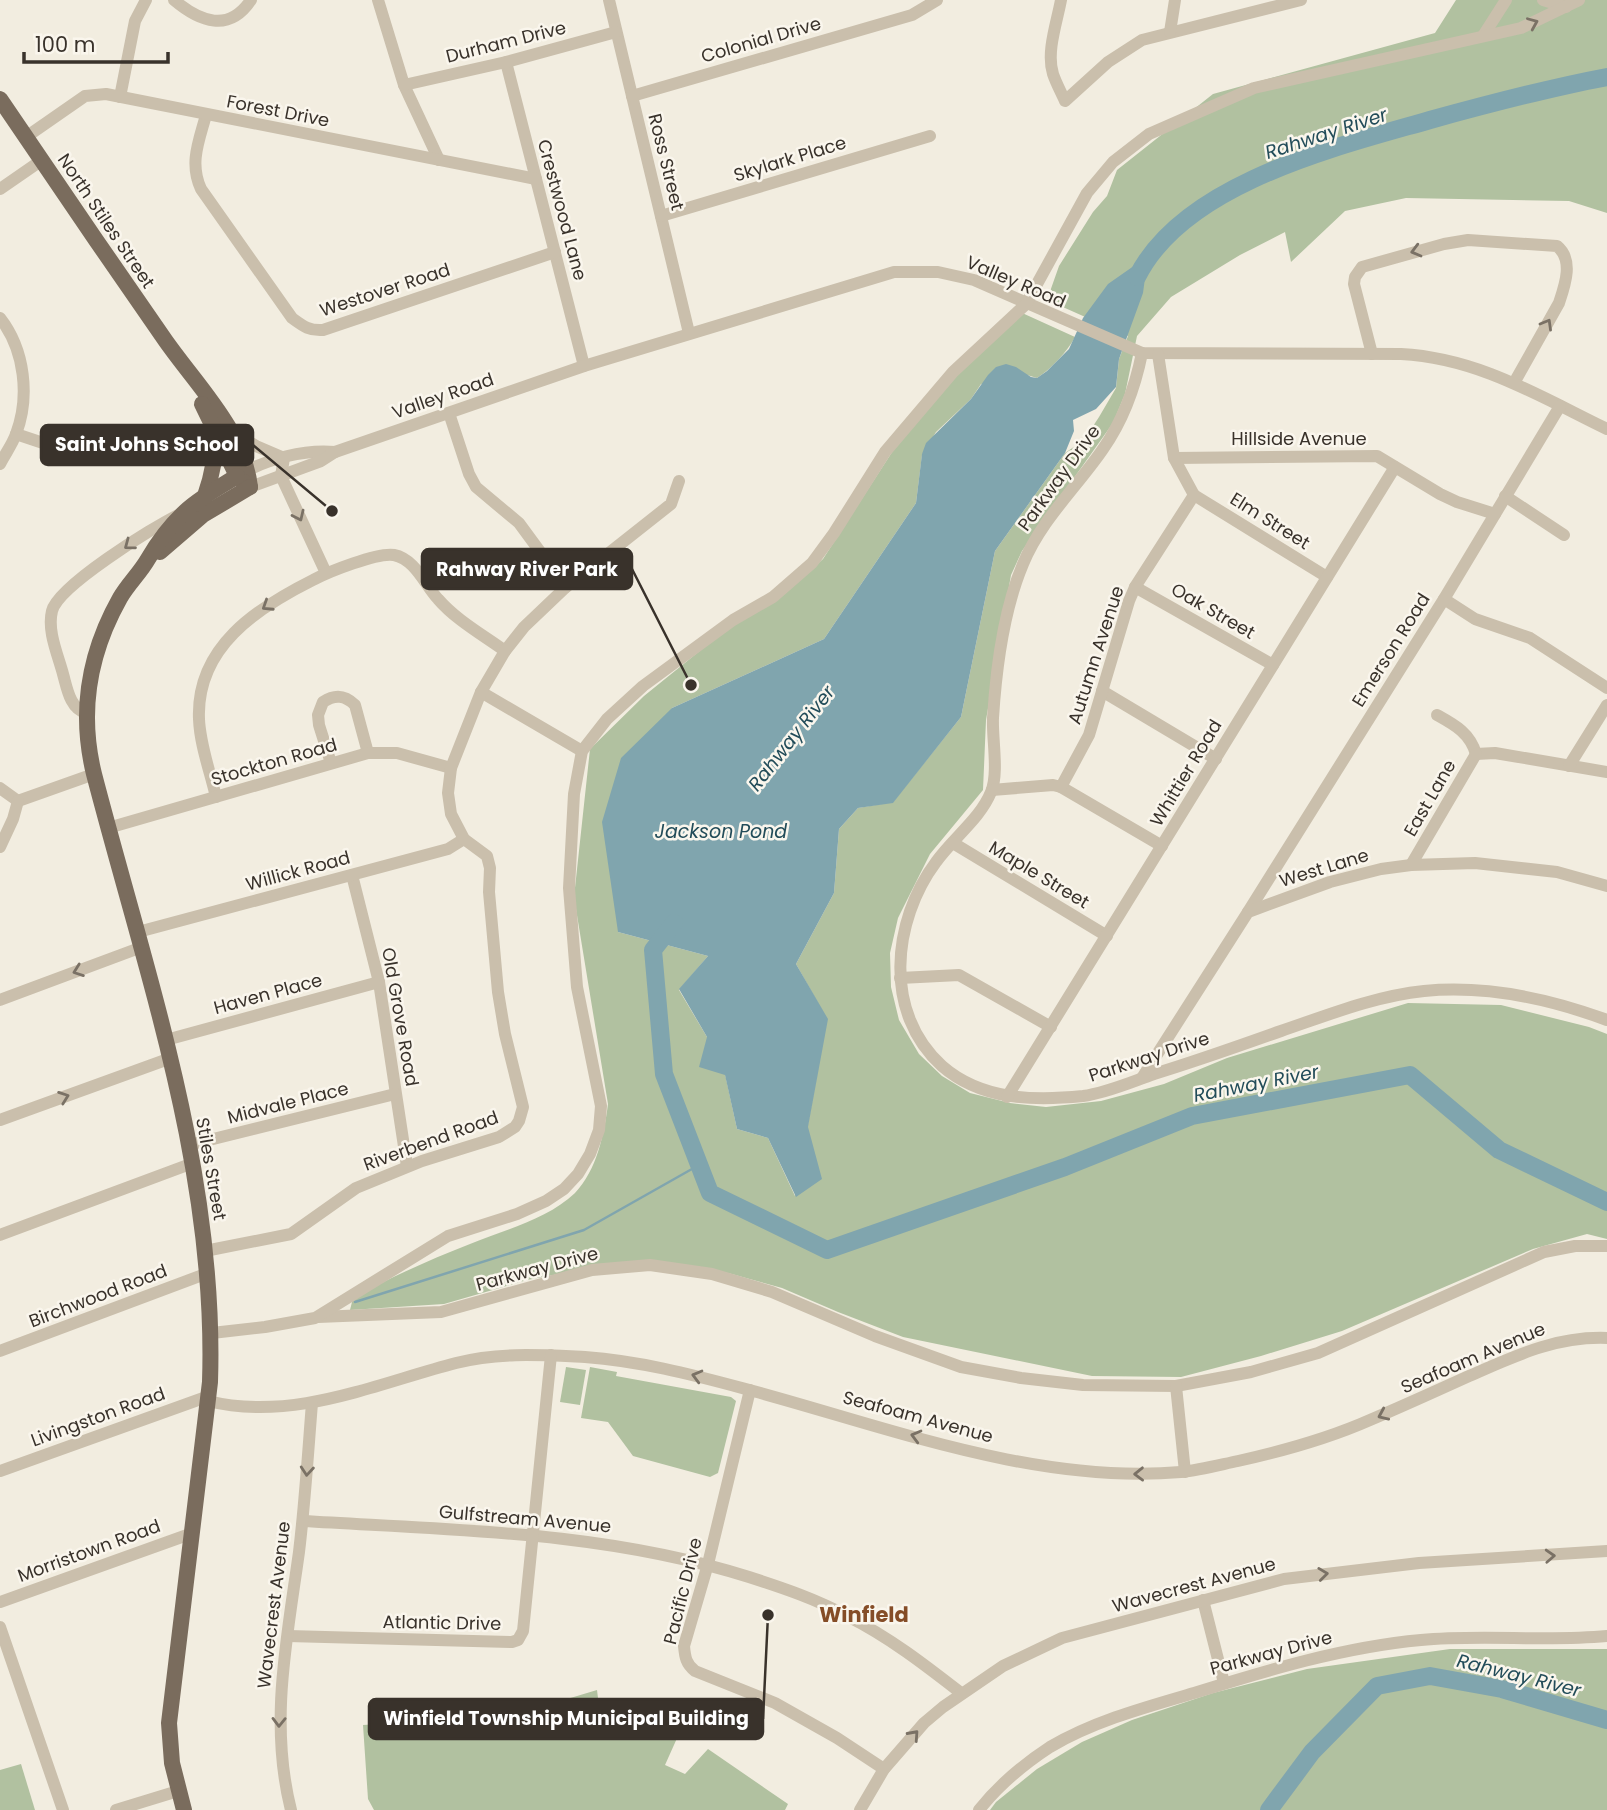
<svg xmlns="http://www.w3.org/2000/svg" width="1607" height="1810" font-family="Poppins,sans-serif">
	<rect width="100%" height="100%" fill="#f2ede0"/>
	<!-- green -->
	<g fill="#b1c1a0">
		<path d="M1456,0H1607V213L1569,201L1406,198L1345,211L1291,262L1285,232L1240,255L1171,297L1137,336L1125,394L1113,423L1022,551L1011,575L986,720L983,790L930,854L898,918L890,953L891,987L899,1020L919,1054L942,1076L970,1093L1010,1103L1046,1107L1101,1101L1164,1084L1227,1058L1408,1003L1501,1005L1589,1027L1607,1034V1239L1587,1234L1533,1249L1342,1331L1261,1356L1181,1377L1092,1376L903,1337L838,1312L782,1288L728,1273L612,1264L527,1280L444,1304L350,1310L353,1298C391,1277 429,1260 470,1244C504,1230 548,1219 575,1193C597,1170 604,1134 608,1104L574,897L590,749L644,696L728,628L784,594L823,559L916,415L1020,312L1075,337C1067,352 1051,369 1037,378L1027,375L981,384L971,399L936,432L922,455L916,503L824,639L672,708L618,932L708,956L679,990L707,1037L725,1074L737,1129L768,1138L795,1196L827,1019L796,964L834,893L839,829L858,808L893,802L961,717L995,551L1065,453L1084,440L1099,417L1116,388L1119,359L1128,336L1047,300L1059,266L1093,212L1107,196L1117,170L1213,94L1435,33Z"/>
		<path d="M566,1367L586,1370L580,1405L560,1402Z"/>
		<path d="M590,1367L617,1372L616,1376L731,1397L736,1401L718,1473L710,1477L633,1456L608,1422L581,1418Z"/>
		<path d="M1450,1649H1607V1810H990L996,1802L1037,1769L1082,1742L1132,1720L1213,1693L1307,1669Z"/>
		<path d="M597,1690L599,1706L678,1736L665,1765L685,1774L708,1749L788,1804L785,1810H374L368,1799L363,1725L394,1723L395,1702H456L455,1722L481,1725Z"/>
		<path d="M21,1764L35,1810H0V1770Z"/>
	</g>
	<!-- water -->
	<path fill="#80a5ae" d="M1148,256L1143,293L1119,359L1116,387L1096,409L1073,420L1074,431L1065,453L995,551L961,717L893,803L858,808L839,829L834,893L796,964L828,1019L808,1127L822,1179L796,1197L768,1138L737,1129L725,1075L699,1067L707,1037L679,989L708,956L618,932L602,822L621,758L672,708L824,639L916,503L922,454L926,443L971,399L988,375L996,367L1006,364L1016,367L1031,377L1037,378L1047,371L1069,349L1083,318L1108,284Z"/>
	<g fill="none" stroke-linecap="round" stroke-linejoin="round">
		<!-- stream -->
		<path stroke="#80a5ae" stroke-width="2.5" d="M355,1302L584,1230L699,1165"/>
		<!-- river -->
		<g stroke="#80a5ae" stroke-width="18">
			<path d="M1137,277C1184,183 1336,147 1430,120C1488,104 1548,88 1607,77"/>
			<path d="M674,923L653,950L664,1074L710,1193L827,1250L1065,1167L1192,1116L1410,1075L1499,1150L1607,1202"/>
			<path d="M1269,1810L1312,1752L1377,1686L1430,1676L1502,1689L1607,1720"/>
		</g>
		<!-- minor -->
		<g stroke="#cabfac" stroke-width="12">
			<path d="M174,0C200,22 229,33 251,0"/>
			<path d="M378,0L404,85L439,160"/>
			<path d="M609,0L689,333"/>
			<path d="M1061,0C1057,22 1046,52 1053,74C1056,83 1061,92 1065,101L1108,62L1142,40L1301,0"/>
			<path d="M1543,0L1566,7"/>
			<path d="M1170,32L1175,0"/>
			<path d="M1483,36L1506,0"/>
			<path d="M506,62L584,366"/>
			<path d="M404,85L506,62L616,32"/>
			<path d="M632,96L912,15L937,0"/>
			<path d="M120,97L135,21L146,0"/>
			<path d="M206,115C199,141 189,163 201,189L292,318C303,326 309,331 323,330L555,252"/>
			<path d="M26,137L85,96L106,94L536,179"/>
			<path d="M0,189L42,160"/>
			<path d="M661,216L930,136"/>
			<path d="M0,318C25,350 30,397 16,434C12,445 5,454 0,464"/>
			<path d="M1142,353C1135,388 1124,419 1103,449C1077,487 1041,520 1023,564C1004,609 996,670 993,718C992,739 999,773 991,792C980,819 953,838 936,862C892,921 883,1013 942,1066C981,1100 1033,1101 1083,1096C1106,1093 1131,1082 1154,1074C1197,1061 1239,1046 1281,1031C1328,1015 1375,996 1424,991C1486,985 1550,999 1607,1020"/>
			<path d="M1372,354L1354,284L1355,277L1362,267L1444,244L1468,240L1557,246C1574,260 1565,285 1559,303L1514,383"/>
			<path d="M449,413L469,474L476,487L519,523L566,587"/>
			<path d="M231,431L256,446L284,458L281,476L326,573"/>
			<path d="M16,434L64,450"/>
			<path d="M1174,458L1377,456L1440,494L1457,502L1495,514"/>
			<path d="M241,474C267,459 305,449 335,452"/>
			<path d="M250,487L321,461L335,452L584,366L894,272H938L974,280L1142,353L1401,354C1478,358 1539,396 1607,429"/>
			<path d="M1194,495L1327,577"/>
			<path d="M1505,496L1564,535"/>
			<path d="M1135,587L1273,665"/>
			<path d="M1444,599L1475,619L1530,638L1607,688"/>
			<path d="M1102,691L1216,759"/>
			<path d="M481,692L582,751"/>
			<path d="M86,713C70,709 67,688 63,674C58,655 47,631 52,611C58,586 152,528 178,515"/>
			<path d="M1437,715C1455,725 1470,733 1476,754"/>
			<path d="M1476,754L1495,753L1607,772"/>
			<path d="M331,763L319,725L318,715L323,702C335,694 345,695 355,705L368,753"/>
			<path d="M1569,766L1607,705"/>
			<path d="M1061,787L1162,846"/>
			<path d="M0,788L18,801"/>
			<path d="M992,790L1053,785L1061,787L1089,735L1129,601L1135,587L1194,495L1174,458L1158,354"/>
			<path d="M216,797C210,771 200,745 199,719C196,647 257,608 313,580C328,572 378,552 394,555C415,559 425,585 438,599C456,620 483,635 505,651"/>
			<path d="M18,801L94,774"/>
			<path d="M108,828L368,753H397L451,768"/>
			<path d="M953,843L1107,936"/>
			<path d="M0,847L13,819L18,801"/>
			<path d="M1411,865L1476,754"/>
			<path d="M352,875L379,982L407,1166"/>
			<path d="M1248,912L1444,599L1560,406"/>
			<path d="M138,932L448,849L464,839"/>
			<path d="M900,978L959,975L1051,1027"/>
			<path d="M0,1000L142,947"/>
			<path d="M166,1040L379,982"/>
			<path d="M1142,1078L1248,912L1330,882L1381,869L1411,865L1475,863L1557,872L1607,886"/>
			<path d="M1007,1097L1395,467"/>
			<path d="M0,1120L171,1058"/>
			<path d="M189,1145L395,1094"/>
			<path d="M0,1235L193,1163"/>
			<path d="M205,1251L291,1234L356,1188L422,1161L499,1137L515,1127L519,1121L523,1107L505,1034L498,992L489,892L490,868L487,856L464,839L451,814L448,793L451,768L481,692L505,651L524,627L566,587L671,504L679,481"/>
			<path d="M318,1317L441,1312L592,1270L650,1265L712,1274L772,1292L875,1336L961,1367L1021,1378L1083,1385L1176,1386L1251,1372L1318,1353L1544,1252L1575,1246H1607"/>
			<path d="M212,1333L265,1327L315,1318L448,1236L517,1214L546,1201L564,1189L578,1174L590,1154L599,1130L601,1106L577,987L569,888L574,794L582,751L607,719L643,686L733,620L773,597L812,563L834,533L885,452L953,372L1026,304L1087,193L1113,162L1149,134L1254,88L1521,28L1579,0"/>
			<path d="M0,1351L208,1273"/>
			<path d="M1176,1386L1185,1472"/>
			<path d="M750,1390L708,1564L684,1646C685,1657 686,1664 695,1671L775,1703L837,1738L884,1769"/>
			<path d="M208,1401C293,1422 375,1384 456,1363C499,1352 541,1355 585,1357C639,1361 690,1374 742,1388C882,1425 1034,1485 1181,1472C1200,1470 1219,1465 1238,1461C1283,1451 1327,1439 1370,1420C1403,1406 1436,1391 1469,1376C1515,1356 1556,1336 1607,1338"/>
			<path d="M0,1471L209,1396"/>
			<path d="M303,1521C453,1530 604,1531 749,1577C783,1588 816,1599 847,1616C889,1637 925,1665 961,1693"/>
			<path d="M1203,1600L1224,1683"/>
			<path d="M0,1602L190,1534"/>
			<path d="M0,1627L63,1810"/>
			<path d="M288,1636L512,1642L518,1640L523,1631L551,1355"/>
			<path d="M116,1810L178,1791"/>
			<path d="M291,1810C269,1723 287,1639 299,1552C305,1502 308,1453 312,1403"/>
			<path d="M860,1810L884,1769L924,1723L943,1707L1003,1666L1062,1638L1284,1579L1419,1563L1607,1551"/>
			<path d="M979,1810C998,1786 1024,1764 1050,1747C1094,1721 1146,1707 1194,1693C1268,1670 1344,1647 1421,1640C1482,1634 1545,1642 1607,1636"/>
		</g>
		<!-- major -->
		<g stroke="#7a6c5d" stroke-width="16">
			<path d="M0,99C54,179 108,258 163,337C195,384 243,428 250,487"/>
			<path d="M202,404L237,476L244,482"/>
			<path d="M205,496C212,476 216,457 215,436"/>
			<path d="M160,552L203,515L250,487"/>
			<path d="M184,1810L172,1763L169,1723L210,1382C217,1173 146,974 94,774C79,713 89,653 120,598C128,584 140,573 148,559C159,540 171,524 188,509C203,496 220,487 237,476"/>
		</g>
	</g>
	<!-- one-way arrows -->
	<defs><path id="oneway-chevron" d="M-2-3.5L2.5 0L-2 3.5" fill="none" stroke-width="1.6" stroke-linecap="round" stroke-linejoin="round" transform="scale(1.75)"/></defs>
	<g stroke="#7a7165">
		<use href="#oneway-chevron" transform="translate(1533 23) rotate(-23)"/>
		<use href="#oneway-chevron" transform="translate(1416 251) rotate(165)"/>
		<use href="#oneway-chevron" transform="translate(1547 324) rotate(-60)"/>
		<use href="#oneway-chevron" transform="translate(299 516) rotate(65)"/>
		<use href="#oneway-chevron" transform="translate(129 545) rotate(143)"/>
		<use href="#oneway-chevron" transform="translate(267 606) rotate(147)"/>
		<use href="#oneway-chevron" transform="translate(78 971) rotate(160)"/>
		<use href="#oneway-chevron" transform="translate(64 1097) rotate(-20)"/>
		<use href="#oneway-chevron" transform="translate(697 1376) rotate(-165)"/>
		<use href="#oneway-chevron" transform="translate(1383 1415) rotate(156)"/>
		<use href="#oneway-chevron" transform="translate(916 1436) rotate(-165)"/>
		<use href="#oneway-chevron" transform="translate(307 1471) rotate(95)"/>
		<use href="#oneway-chevron" transform="translate(1139 1474) rotate(179)"/>
		<use href="#oneway-chevron" transform="translate(1550 1556) rotate(-3)"/>
		<use href="#oneway-chevron" transform="translate(1323 1574) rotate(-7)"/>
		<use href="#oneway-chevron" transform="translate(279 1722) rotate(91)"/>
		<use href="#oneway-chevron" transform="translate(914 1735) rotate(-48)"/>
	</g>
	<g text-anchor="middle" stroke-width="5" stroke-linejoin="round" paint-order="stroke">
		<!-- street labels -->
		<g font-size="18" fill="#39322b" stroke="#faf6ed">
			<text transform="translate(761 40) rotate(-16)" y="6">Colonial Drive</text>
			<text transform="translate(506 42) rotate(-14)" y="6">Durham Drive</text>
			<text transform="translate(278 111) rotate(11)" y="6">Forest Drive</text>
			<text transform="translate(790 159) rotate(-17)" y="6">Skylark Place</text>
			<text transform="translate(666 162) rotate(76)" y="6">Ross Street</text>
			<text transform="translate(562 210) rotate(75)" y="6">Crestwood Lane</text>
			<text transform="translate(106 221) rotate(56)" y="6">North Stiles Street</text>
			<text transform="translate(1016 282) rotate(23)" y="6">Valley Road</text>
			<text transform="translate(385 290) rotate(-18)" y="6">Westover Road</text>
			<text transform="translate(443 396) rotate(-19)" y="6">Valley Road</text>
			<text x="1299" y="445">Hillside Avenue</text>
			<text transform="translate(1059 478) rotate(-54)" y="6">Parkway Drive</text>
			<text transform="translate(1270 521) rotate(32)" y="6">Elm Street</text>
			<text transform="translate(1213 611) rotate(30)" y="6">Oak Street</text>
			<text transform="translate(1391 650) rotate(-58)" y="6">Emerson Road</text>
			<text transform="translate(1096 655) rotate(-72)" y="6">Autumn Avenue</text>
			<text transform="translate(274 762) rotate(-16)" y="6">Stockton Road</text>
			<text transform="translate(1186 773) rotate(-59)" y="6">Whittier Road</text>
			<text transform="translate(1430 798) rotate(-60)" y="6">East Lane</text>
			<text transform="translate(1324 868) rotate(-17)" y="6">West Lane</text>
			<text transform="translate(298 871) rotate(-15)" y="6">Willick Road</text>
			<text transform="translate(1039 875) rotate(31)" y="6">Maple Street</text>
			<text transform="translate(268 994) rotate(-15)" y="6">Haven Place</text>
			<text transform="translate(400 1017) rotate(80)" y="6">Old Grove Road</text>
			<text transform="translate(1149 1057) rotate(-18)" y="6">Parkway Drive</text>
			<text transform="translate(288 1103) rotate(-14)" y="6">Midvale Place</text>
			<text transform="translate(431 1141) rotate(-20)" y="6">Riverbend Road</text>
			<text transform="translate(211 1169) rotate(80)" y="6">Stiles Street</text>
			<text transform="translate(537 1269) rotate(-15)" y="6">Parkway Drive</text>
			<text transform="translate(98 1296) rotate(-21)" y="6">Birchwood Road</text>
			<text transform="translate(1473 1358) rotate(-23)" y="6">Seafoam Avenue</text>
			<text transform="translate(98 1417) rotate(-20)" y="6">Livingston Road</text>
			<text transform="translate(918 1417) rotate(15)" y="6">Seafoam Avenue</text>
			<text transform="translate(525 1519) rotate(5)" y="6">Gulfstream Avenue</text>
			<text transform="translate(89 1551) rotate(-20)" y="6">Morristown Road</text>
			<text transform="translate(1194 1585) rotate(-15)" y="6">Wavecrest Avenue</text>
			<text transform="translate(683 1591) rotate(-76)" y="6">Pacific Drive</text>
			<text transform="translate(274 1605) rotate(-83)" y="6">Wavecrest Avenue</text>
			<text transform="translate(442 1623) rotate(1)" y="6">Atlantic Drive</text>
			<text transform="translate(1271 1653) rotate(-15)" y="6">Parkway Drive</text>
		</g>
		<!-- water labels -->
		<g font-size="19" font-style="italic" fill="#224c59" stroke="#faf6ed">
			<text transform="translate(1326 133) rotate(-18)" y="7">Rahway River</text>
			<text transform="translate(791 738) rotate(-52)" y="7">Rahway River</text>
			<text x="721" y="838">Jackson Pond</text>
			<text transform="translate(1256 1083) rotate(-11)" y="7">Rahway River</text>
			<text transform="translate(1519 1675) rotate(14)" y="7">Rahway River</text>
		</g>
		<!-- quarter labels -->
		<g font-size="21" font-weight="bold" fill="#854d27" stroke="#faf6ed">
			<text x="864" y="1622">Winfield</text>
		</g>
	</g>
	<!-- callouts -->
	<path fill="none" stroke="#39322b" stroke-width="2.5" d="M332 511L253 445M691 685L632 569M768 1615L763 1719"/>
	<g fill="#39322b" stroke="#faf6ed" stroke-width="2.5">
		<circle cx="332" cy="511" r="7"/>
		<circle cx="691" cy="685" r="7"/>
		<circle cx="768" cy="1615" r="7"/>
	</g>
	<g fill="#39322b" stroke="#39322b" stroke-width="2.5">
		<rect x="41" y="425" width="212" height="40" rx="7"/>
		<rect x="422" y="549" width="210" height="40" rx="7"/>
		<rect x="369" y="1699" width="394" height="40" rx="7"/>
	</g>
	<g font-size="19" text-anchor="middle" font-weight="bold" fill="#fff">
		<text x="147" y="451">Saint Johns School</text>
		<text x="527" y="576">Rahway River Park</text>
		<text x="566" y="1725">Winfield Township Municipal Building</text>
	</g>
	<!-- scale -->
	<path d="M24 52v10h144v-10" fill="none" stroke="#39322b" stroke-width="3.5"/>
	<text x="35" y="52" font-size="21" fill="#39322b" stroke="#faf6ed" stroke-width="5" paint-order="stroke">100 m</text>
</svg>
